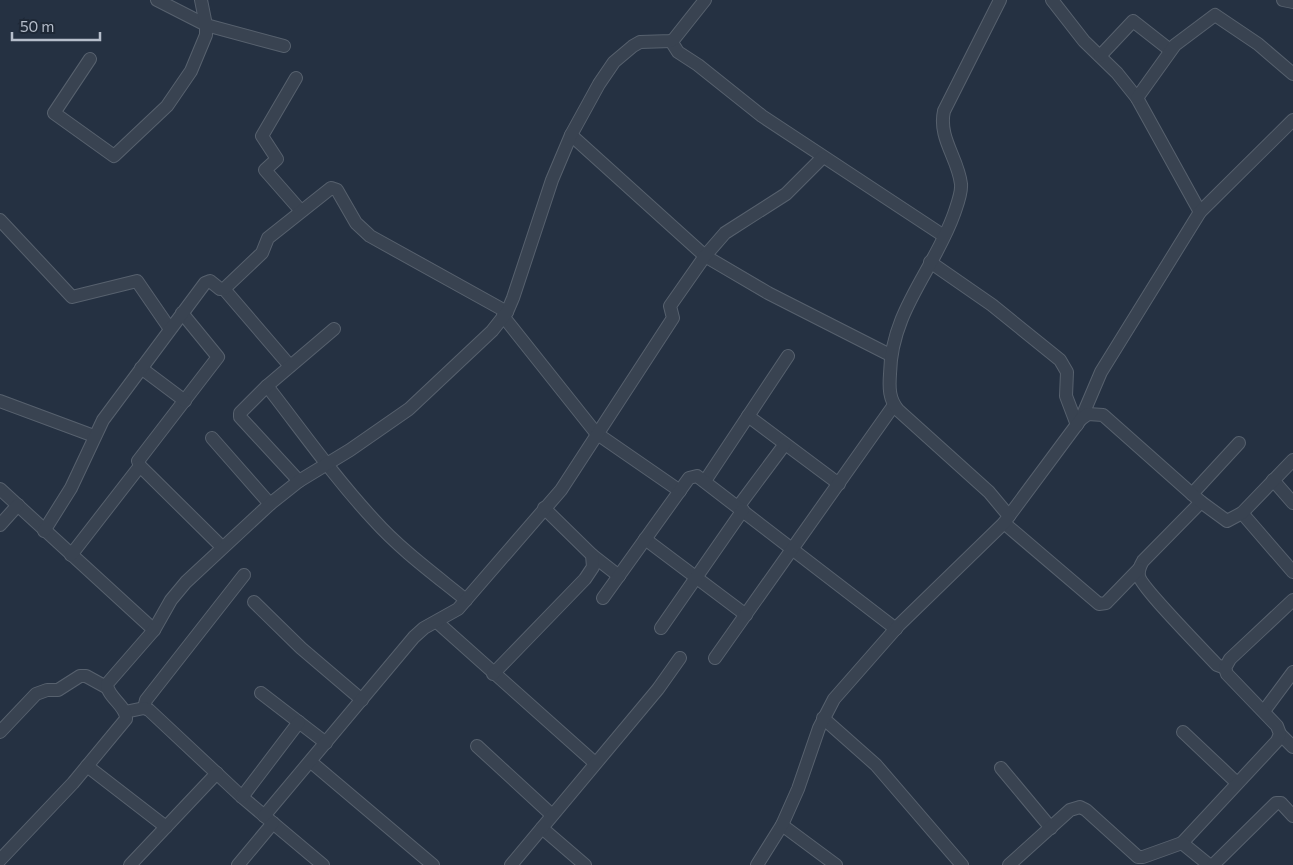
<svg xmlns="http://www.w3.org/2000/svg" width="1293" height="865" font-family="Commissioner,sans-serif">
	<rect width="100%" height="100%" fill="#253142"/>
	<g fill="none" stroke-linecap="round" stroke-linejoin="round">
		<!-- street casing -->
		<g stroke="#57616e" stroke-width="14">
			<g id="street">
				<path d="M157,0L206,25L284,46"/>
				<path d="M1052,0L1084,41L1117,73L1137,98L1200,212"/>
				<path d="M1283,0L1293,2"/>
				<path d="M671,41L678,52L698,65L762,116L944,236"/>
				<path d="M1100,56L1133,21L1170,50"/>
				<path d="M90,59L54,113L114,156L167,106L191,71L206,35V25L201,0"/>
				<path d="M296,78L262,136L277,159L265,170L301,211"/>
				<path d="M1137,98L1175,45L1215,15L1258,44L1293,74"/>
				<path d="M571,135L705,256L768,293L890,355"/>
				<path d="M0,220L72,297L137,281L170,329"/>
				<path d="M930,262L992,305L1060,360L1067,372L1066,396L1077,425"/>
				<path d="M224,289L290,366"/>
				<path d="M182,313L218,357L138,461L140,466L222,547"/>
				<path d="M503,316L596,433L680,491"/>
				<path d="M141,368L185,401"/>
				<path d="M267,386C302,431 335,478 374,520C401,550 434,574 466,600"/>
				<path d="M0,401L94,436"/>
				<path d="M748,416L839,484"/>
				<path d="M1081,419L1101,372L1200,212L1293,120"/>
				<path d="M212,438L270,504"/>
				<path d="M1273,480L1293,503"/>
				<path d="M299,481L240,417V413L267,386L334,329"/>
				<path d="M705,481L788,356"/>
				<path d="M0,489L154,630"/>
				<path d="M1192,494L1239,443"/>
				<path d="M1201,502L1143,561C1140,566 1138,570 1139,576C1141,587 1205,652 1217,665L1225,668"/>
				<path d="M738,507L785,444"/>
				<path d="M1242,513L1293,572"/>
				<path d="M1009,516L1081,419L1088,414L1103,415L1201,502L1227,521L1242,513L1293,460"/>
				<path d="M1004,523L1099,604L1106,603L1139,569"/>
				<path d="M0,525L18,505"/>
				<path d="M44,531L71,488L103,420L205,283L210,281L220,289H224L262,253L268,238L331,188L337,190L356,223L370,236L507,312"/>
				<path d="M645,539L746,615"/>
				<path d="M71,555L140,466"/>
				<path d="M592,555L619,576"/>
				<path d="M603,598L689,478L697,476L896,629"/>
				<path d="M254,602L301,648L362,700"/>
				<path d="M437,622L595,763"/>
				<path d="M661,628L743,510"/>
				<path d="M715,658L894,405"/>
				<path d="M493,674L585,579L593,567L592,555L544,508"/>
				<path d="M261,693L326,743"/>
				<path d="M144,708L146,700L244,575"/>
				<path d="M1264,711L1293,672"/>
				<path d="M125,712L144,708L149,710L242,797L323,865"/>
				<path d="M823,718L876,765L962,865"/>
				<path d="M0,732L36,694L47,690H58L80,676H86L106,687"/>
				<path d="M1183,732L1237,783"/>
				<path d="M1280,734L1293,747"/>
				<path d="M477,746L552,815"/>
				<path d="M311,762L433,865"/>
				<path d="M87,766L166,827"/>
				<path d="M1001,768L1051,828"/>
				<path d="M242,797L299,722"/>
				<path d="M264,816L414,637L424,628L458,609L561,490L673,318L670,306L705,256L725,233L786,194L823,157"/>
				<path d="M782,825L836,865"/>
				<path d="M542,828L585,865"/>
				<path d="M1182,843L1277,741L1280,734L1277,726L1227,674L1225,668L1230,659L1293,600"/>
				<path d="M0,860L73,783L126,719C127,706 107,697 107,684L154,630L171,600L186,582L270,504L299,481L350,450L409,409L492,331L507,312L513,298L552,180L571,135L599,84L614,62L633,46L640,42L671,41L674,39L705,0"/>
				<path d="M130,865L217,773"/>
				<path d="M238,865L273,823"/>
				<path d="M511,865L658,689L680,658"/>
				<path d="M757,865L782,825L798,789L819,728L834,699L899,625L1004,523L1009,516L989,492L898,410C889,399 889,388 890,374C891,311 934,270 954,214C957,205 962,193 961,184C958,158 938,138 944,111L1000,0"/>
				<path d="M1009,865L1070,810L1080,807L1086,810L1138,857H1143L1182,843L1209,865"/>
				<path d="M1213,865L1276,803H1281L1293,816"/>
			</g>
		</g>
		<!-- street -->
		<use href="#street" stroke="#394351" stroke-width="12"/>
	</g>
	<!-- scale -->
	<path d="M12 32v8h88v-8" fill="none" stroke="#b6becb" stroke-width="2.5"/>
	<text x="20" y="32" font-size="15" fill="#b6becb" stroke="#1e2836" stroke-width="4" paint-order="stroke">50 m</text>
</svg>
